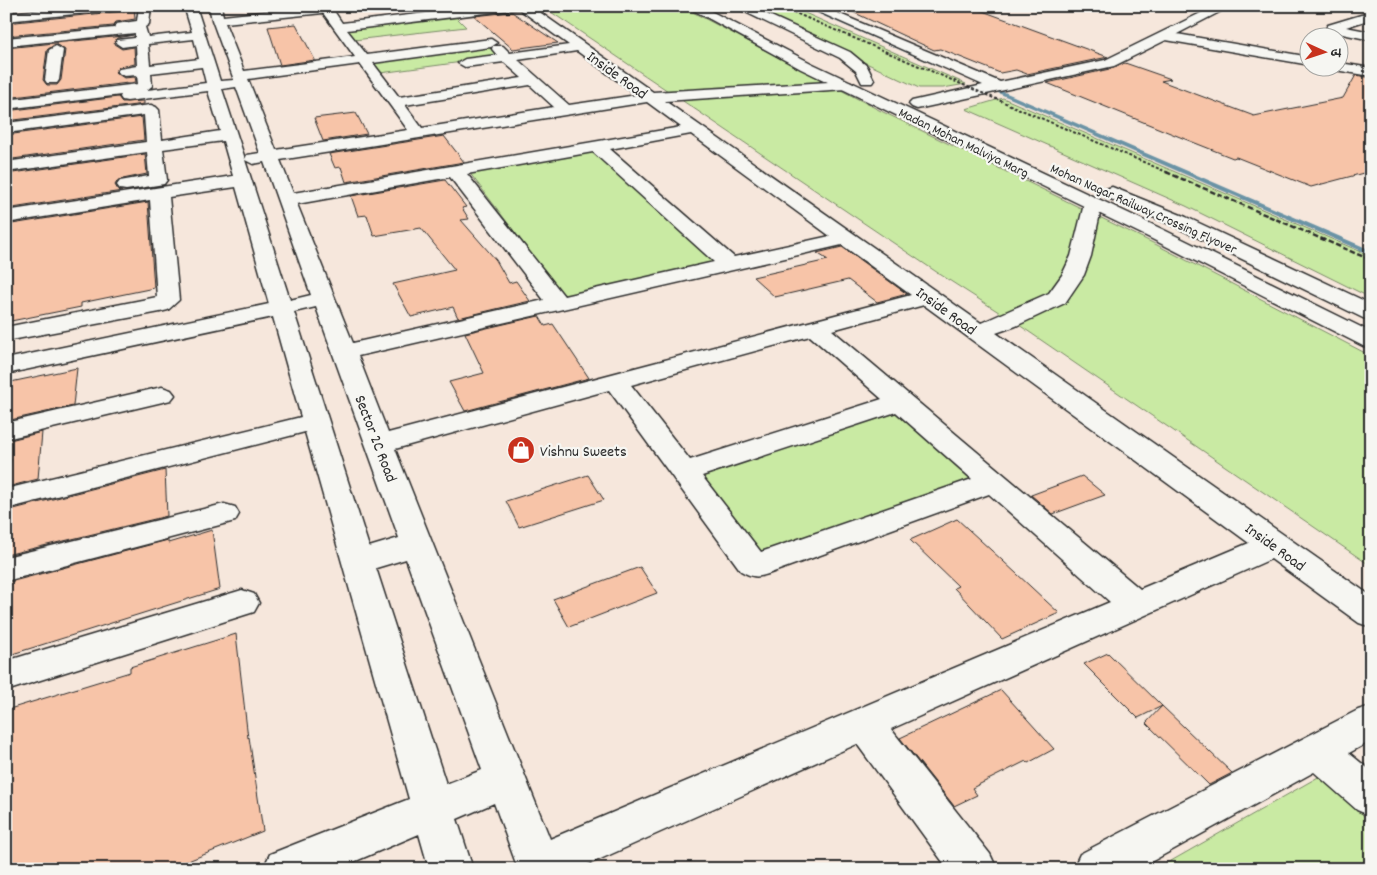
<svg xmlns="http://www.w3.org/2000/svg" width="1377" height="875" font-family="Dekko,'Playpen Sans Deva',sans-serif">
	<rect width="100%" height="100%" fill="#f6e7dc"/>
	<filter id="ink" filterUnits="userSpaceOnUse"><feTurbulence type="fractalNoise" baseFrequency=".02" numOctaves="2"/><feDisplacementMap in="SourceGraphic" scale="10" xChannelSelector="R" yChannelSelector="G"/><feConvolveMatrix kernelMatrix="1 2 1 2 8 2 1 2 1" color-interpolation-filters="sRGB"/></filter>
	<g filter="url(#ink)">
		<!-- green -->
		<g fill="#c9eaa3" stroke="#7a8a67">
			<path d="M542,6H681L879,110L1155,244L1371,356V566L1022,327L938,273Z"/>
			<path d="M745,6H789L966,84L943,88H919Z"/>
			<path d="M454,15L466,27L354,40L346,27Z"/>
			<path d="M487,45L500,57L380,73L370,60Z"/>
			<path d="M1003,98L1371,256V298L1186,206L966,109Z"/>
			<path d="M594,150L714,262L564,297L469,172Z"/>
			<path d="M899,411L973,479L760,555L698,474Z"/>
			<path d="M1320,776L1371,822V869H1157Z"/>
		</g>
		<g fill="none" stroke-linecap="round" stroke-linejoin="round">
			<!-- stream -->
			<g fill="#6b93a5" fill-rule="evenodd">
				<path d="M801,6H807L943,66L939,67Z"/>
				<path d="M984,85H988L1371,250V255L984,87Z"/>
			</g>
		</g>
		<!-- building -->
		<g fill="#f7c4a8" stroke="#2b2b2b" fill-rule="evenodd">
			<path d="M132,6H134L135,19L116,22L113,26L6,36V23L124,11Z"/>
			<path d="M840,6H977V9L1108,57L1027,74L1016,70L1000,73L940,49L934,50Z"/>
			<path d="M512,12L558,43L513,49L474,16Z"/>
			<path d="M296,24L315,60L280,65L268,27Z"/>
			<path d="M133,35L117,38L114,44L122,49L134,47L135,64L119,67L115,72L124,78L135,77L136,82L6,98V48ZM55,44L65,50L61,80L57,85H47L43,80L47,50Z"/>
			<path d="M1125,63L1171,79L1161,81L1254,116L1343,98L1356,75L1371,78V171L1311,187L1236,157L1233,158L1185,139L1047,83L1114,68Z"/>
			<path d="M118,97L122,102L144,101V104L6,121V111Z"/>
			<path d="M356,113L367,134L323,141L314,118Z"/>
			<path d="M142,117L144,140L6,160V135Z"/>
			<path d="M444,136L464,162L346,182L341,167L335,168L329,154Z"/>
			<path d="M145,154L147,174L118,180L115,185L118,190L122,191L6,209V174Z"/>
			<path d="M445,180L466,207L462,208L469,219L461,220L496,260L509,283L516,281L530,301L458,318L453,307L411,317L393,284L455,270L421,228L374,236L367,215L358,216L351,196Z"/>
			<path d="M148,202L154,288L81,303V307L6,322V225Z"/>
			<path d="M842,247L907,294L877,302L848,280L775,297L753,277L828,260L817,253Z"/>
			<path d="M539,316L545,326L553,324L589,378L465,411L449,382L484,373L465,333Z"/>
			<path d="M77,368L73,406L6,421V383Z"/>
			<path d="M42,432L38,479L7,487L11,459L6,460V441Z"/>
			<path d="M165,470L167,516L6,555V511Z"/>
			<path d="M588,475L604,500L519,527L506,501Z"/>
			<path d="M1082,476L1105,495L1053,514L1031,495Z"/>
			<path d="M957,519L1003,561L1059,613L1002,639L954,588L958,586L910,540Z"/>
			<path d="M212,530L220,589L6,656V583L168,540V543Z"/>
			<path d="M640,567L657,593L569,627L553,599Z"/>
			<path d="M236,634L248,738L249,737L263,831L168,869H6V710L130,672V667Z"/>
			<path d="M1108,653L1162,706L1232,773L1209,785L1146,723L1162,706L1138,718L1084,664Z"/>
			<path d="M1001,690L1054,749L1028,763L1026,761L972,788L977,795L954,806L900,738Z"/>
		</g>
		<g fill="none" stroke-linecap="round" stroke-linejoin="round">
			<!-- minor casing -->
			<g stroke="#2b2b2b" stroke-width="3">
				<g id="minor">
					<path d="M84,6H130L124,9L6,21V13Z"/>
					<path d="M139,6H151L149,24L145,27L148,37L192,32L184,6H196L220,81L234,80L212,20L209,6H221L223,16L317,6H348L347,9L334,11L342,23L485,6H531L653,92L846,81L851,82L853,85L851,88L846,89L665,101L981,323L1049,293L1062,275L1071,256L1084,204L1086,200L1093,198L1100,200L1102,204L1091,256L1084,275L1065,303L1016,326L996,333L1371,596V627L1359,623L1271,559L891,729L990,854L997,869H948L857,744L578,869H518L494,803L457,819L473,869H429L419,834L337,869H263L270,854L409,799L305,432L6,509V489L301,417L273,317L6,374V359L269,304L236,187L169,197L179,300L168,310L160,312L6,341V327L157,297L150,200L6,223V211L233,176L223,141L163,149L167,180L164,184L126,190L120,189L117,185L120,181L149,176L147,152L6,172V162L146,142L144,115L6,133V123L151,105L156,107L159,110L162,140L220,131L208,91L127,101L122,100L120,97L121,95L6,109V100L138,84L137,75L124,76L117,72L119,69L137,66L136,45L122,47L116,43L117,40L135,38V33L6,46V38L114,28L116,24L137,21ZM519,9L569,45L510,53L503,46H493L492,49L497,55L465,59L458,63L465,67L504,62L522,78L399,97L373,63L491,47L497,43L491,39L367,55L347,30ZM323,13L355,57L244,71L225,23ZM194,39L199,59L150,65L148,44ZM577,51L637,95L569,105L518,60ZM360,64L408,130L276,150L248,79ZM202,67L206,83L147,90L152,86L151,73ZM530,85L554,107L422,128L405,105ZM236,87L260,153L247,155L245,159L222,89ZM647,102L681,127L293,193L280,160ZM691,134L830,236L734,257L610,149ZM593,152L714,262L564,296L467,174ZM245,160L253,164L264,162L311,295L290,300ZM450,177L544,300L353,343L297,204ZM842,245L911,295L388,433L358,356ZM924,305L1249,543L1140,589L832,330ZM316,307L399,538L369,547L294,312ZM810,336L882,399L690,460L631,385ZM609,390L741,571C751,577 757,578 768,574L989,494L1110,602L550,839L395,449ZM896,412L972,479L761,552L702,476ZM406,559L482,770L446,784L376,568Z"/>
					<path d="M805,6H821L1000,82L1105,60L1215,6H1231L1177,34L1310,57V65L1166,40L1114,66L917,109L912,107L909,104L912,101L983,85Z"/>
					<path d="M1371,12V19L1346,27L1371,32V40L1328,31L1326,28L1328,25Z"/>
					<path d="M56,46L63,50L59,80L57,83H47L45,80L49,50Z"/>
					<path d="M1340,63L1371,68V76L1335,70L1334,68H1340Z"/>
					<path d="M162,387L171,390L175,395L171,400L6,439V423Z"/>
					<path d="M224,504L235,507L239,514L235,521L6,581V557Z"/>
					<path d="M242,590L254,594L259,603L254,612L6,691V661Z"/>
					<path d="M1371,706V741L1349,753L1371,771V816L1357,810L1314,772L1138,869H1073L1080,854L1358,710Z"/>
				</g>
			</g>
			<!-- major casing -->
			<g stroke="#2b2b2b" stroke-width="3">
				<g id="major">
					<path d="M686,6H701L811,63L1164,230L1371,332V348L1363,346L1150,238L801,69Z"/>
					<path d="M733,6H749L850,52L867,66L874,80L872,83H862L856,71L840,58Z"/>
					<path d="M1112,187L1186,217L1371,304V320L1363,318L1172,225L1106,197L1103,193L1106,189Z"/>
				</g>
			</g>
			<!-- minor -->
			<use href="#minor" fill="#f6f6f2" fill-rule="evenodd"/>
			<!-- major -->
			<use href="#major" fill="#f6f6f2" fill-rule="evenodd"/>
			<!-- rail-far1 -->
			<path stroke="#2b2b2b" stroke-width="2" stroke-dasharray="3 2" stroke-linecap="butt" d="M779,6L1169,173"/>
			<!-- rail -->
			<path stroke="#2b2b2b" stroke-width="2.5" stroke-dasharray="5.5 2.5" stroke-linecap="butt" d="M1166,172L1371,260"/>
		</g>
	</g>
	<!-- icons -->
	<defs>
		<g id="shop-disc" transform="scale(1.4375)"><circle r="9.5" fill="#c8321e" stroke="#f6f6f2"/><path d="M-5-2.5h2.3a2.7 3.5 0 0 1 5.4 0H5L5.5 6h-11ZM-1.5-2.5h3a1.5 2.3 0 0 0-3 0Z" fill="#fff"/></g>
	</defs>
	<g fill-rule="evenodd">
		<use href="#shop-disc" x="521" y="450"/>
	</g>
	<g text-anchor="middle" stroke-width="4.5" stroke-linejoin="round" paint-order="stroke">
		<!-- far-street labels -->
		<g font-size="14" fill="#2b2b2b" stroke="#f6f6f2">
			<text transform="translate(964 142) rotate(26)" y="5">Madan Mohan Malviya Marg</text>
			<text transform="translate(1144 208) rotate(24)" y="5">Mohan Nagar Railway Crossing Flyover</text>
		</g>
		<!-- street labels -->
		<g font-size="16" fill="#2b2b2b" stroke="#f6f6f2">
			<text transform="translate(618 74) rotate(36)" y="6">Inside Road</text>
			<text transform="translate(947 310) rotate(36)" y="6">Inside Road</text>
			<text transform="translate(377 438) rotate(69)" y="6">Sector 2C Road</text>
			<text transform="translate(1276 546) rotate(36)" y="6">Inside Road</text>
		</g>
		<!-- poi labels -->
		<g font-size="16" fill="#2b2b2b" stroke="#f6f6f2" text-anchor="start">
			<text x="540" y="456">Vishnu Sweets</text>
		</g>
	</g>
	<!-- margin -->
	<rect width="1377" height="875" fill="none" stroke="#f6f6f2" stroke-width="25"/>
	<rect x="12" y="12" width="1352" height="850" fill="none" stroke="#2b2b2b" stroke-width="2" filter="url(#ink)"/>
	<!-- north arrow -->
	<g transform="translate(1324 52) rotate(93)"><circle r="24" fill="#f6f6f2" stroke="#a5a5a2"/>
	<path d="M0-4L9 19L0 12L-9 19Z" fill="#c8321e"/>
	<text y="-8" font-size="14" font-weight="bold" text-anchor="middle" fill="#2b2b2b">उ</text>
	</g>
</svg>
